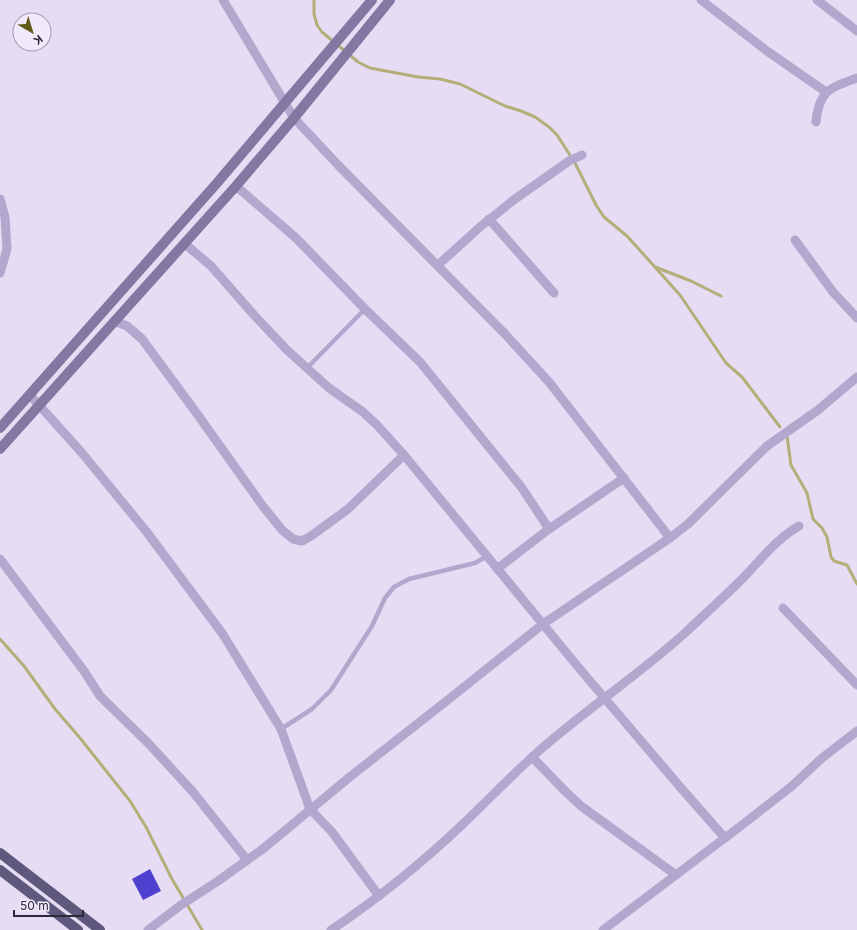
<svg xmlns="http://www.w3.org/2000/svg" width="857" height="930" font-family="Inter,sans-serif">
	<rect width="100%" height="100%" fill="#e6ddf4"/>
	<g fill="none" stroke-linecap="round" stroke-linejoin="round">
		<!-- stream -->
		<g stroke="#b4ae79" stroke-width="3">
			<path d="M314,0V14L317,25L322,32L358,62L370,68L418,77L440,79L460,84L505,106L521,111L535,117L549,127L557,135L575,163L596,205L604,217L627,236L680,295L726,363L742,377L780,427"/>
			<path d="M655,267L691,281L721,296"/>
			<path d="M787,436L791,465L807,493L813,519L822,528L827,537L831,557L834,561L847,565L857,584"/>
			<path d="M0,639L24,666L55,709L80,738L130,801L146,827L172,879L202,930"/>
		</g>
	</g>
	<!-- building -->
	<path fill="#4f40cf" d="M150,869L161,891L143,900L132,879Z"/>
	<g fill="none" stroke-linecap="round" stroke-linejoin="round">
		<!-- lane -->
		<g stroke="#b3a7ce" stroke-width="4.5">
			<path d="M307,368L365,309"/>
			<path d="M281,729L312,709L331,690L372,626L385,598L394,587L409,579L475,563L487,556"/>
		</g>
		<!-- street -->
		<g stroke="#b3a7ce" stroke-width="9">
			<path d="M223,0L294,118L338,165L505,334L549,382L670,538"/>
			<path d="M701,0L767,51L826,92"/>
			<path d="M817,0L857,31"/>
			<path d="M816,122C819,90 830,88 857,78"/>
			<path d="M236,186L296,238L365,309L420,362L522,488L549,529"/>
			<path d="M0,199L5,217L7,249L0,273"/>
			<path d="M489,219L554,293"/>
			<path d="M795,240L833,292L857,318"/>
			<path d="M185,244L211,266L254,315L287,350L329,388L363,412L377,425L404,455L579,668L681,788L725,838"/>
			<path d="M438,265L480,227L515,199L569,161L582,155"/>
			<path d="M114,321L127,326L142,339L195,411L262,505L282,530L293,539L302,541L311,536L348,509L404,455"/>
			<path d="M30,395L82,453L146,531L222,633L281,729L310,809L332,832L379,896"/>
			<path d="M0,559L84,671L100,696L149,744L193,792L247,860"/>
			<path d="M497,569L549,529L624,478"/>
			<path d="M783,608L857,685"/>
			<path d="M532,757L566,792L581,806L676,875"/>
			<path d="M148,930L181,905L218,881L264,848L351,776L449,699L543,624L670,538L688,524L767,446L818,410L857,377"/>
			<path d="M331,930C379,898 423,862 464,823C490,798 514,773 541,749C588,708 640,674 686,632C705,614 724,597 742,579C761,560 776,539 799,526"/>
			<path d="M603,930L742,825L792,786L822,758L857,731"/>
		</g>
		<!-- secondary -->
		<g stroke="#8278a2" stroke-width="10">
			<path d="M0,428L217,183L372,0"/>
			<path d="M0,449L236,186L294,118L390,0"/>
		</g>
		<!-- primary -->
		<g stroke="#5f587d" stroke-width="10">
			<path d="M0,853L100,930"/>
			<path d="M0,870L78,930"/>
		</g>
	</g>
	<!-- north arrow -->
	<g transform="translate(32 32) rotate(142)"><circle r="19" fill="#f1eafb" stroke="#a29cae"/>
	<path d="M0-3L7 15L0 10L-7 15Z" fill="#5f5a1a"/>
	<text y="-6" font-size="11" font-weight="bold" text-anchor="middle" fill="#2b283a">K</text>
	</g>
	<!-- scale -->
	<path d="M14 910v6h69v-6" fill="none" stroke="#2b283a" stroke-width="2"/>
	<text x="20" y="910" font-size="12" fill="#2b283a" stroke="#f1eafb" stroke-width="3" paint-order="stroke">50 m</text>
</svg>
